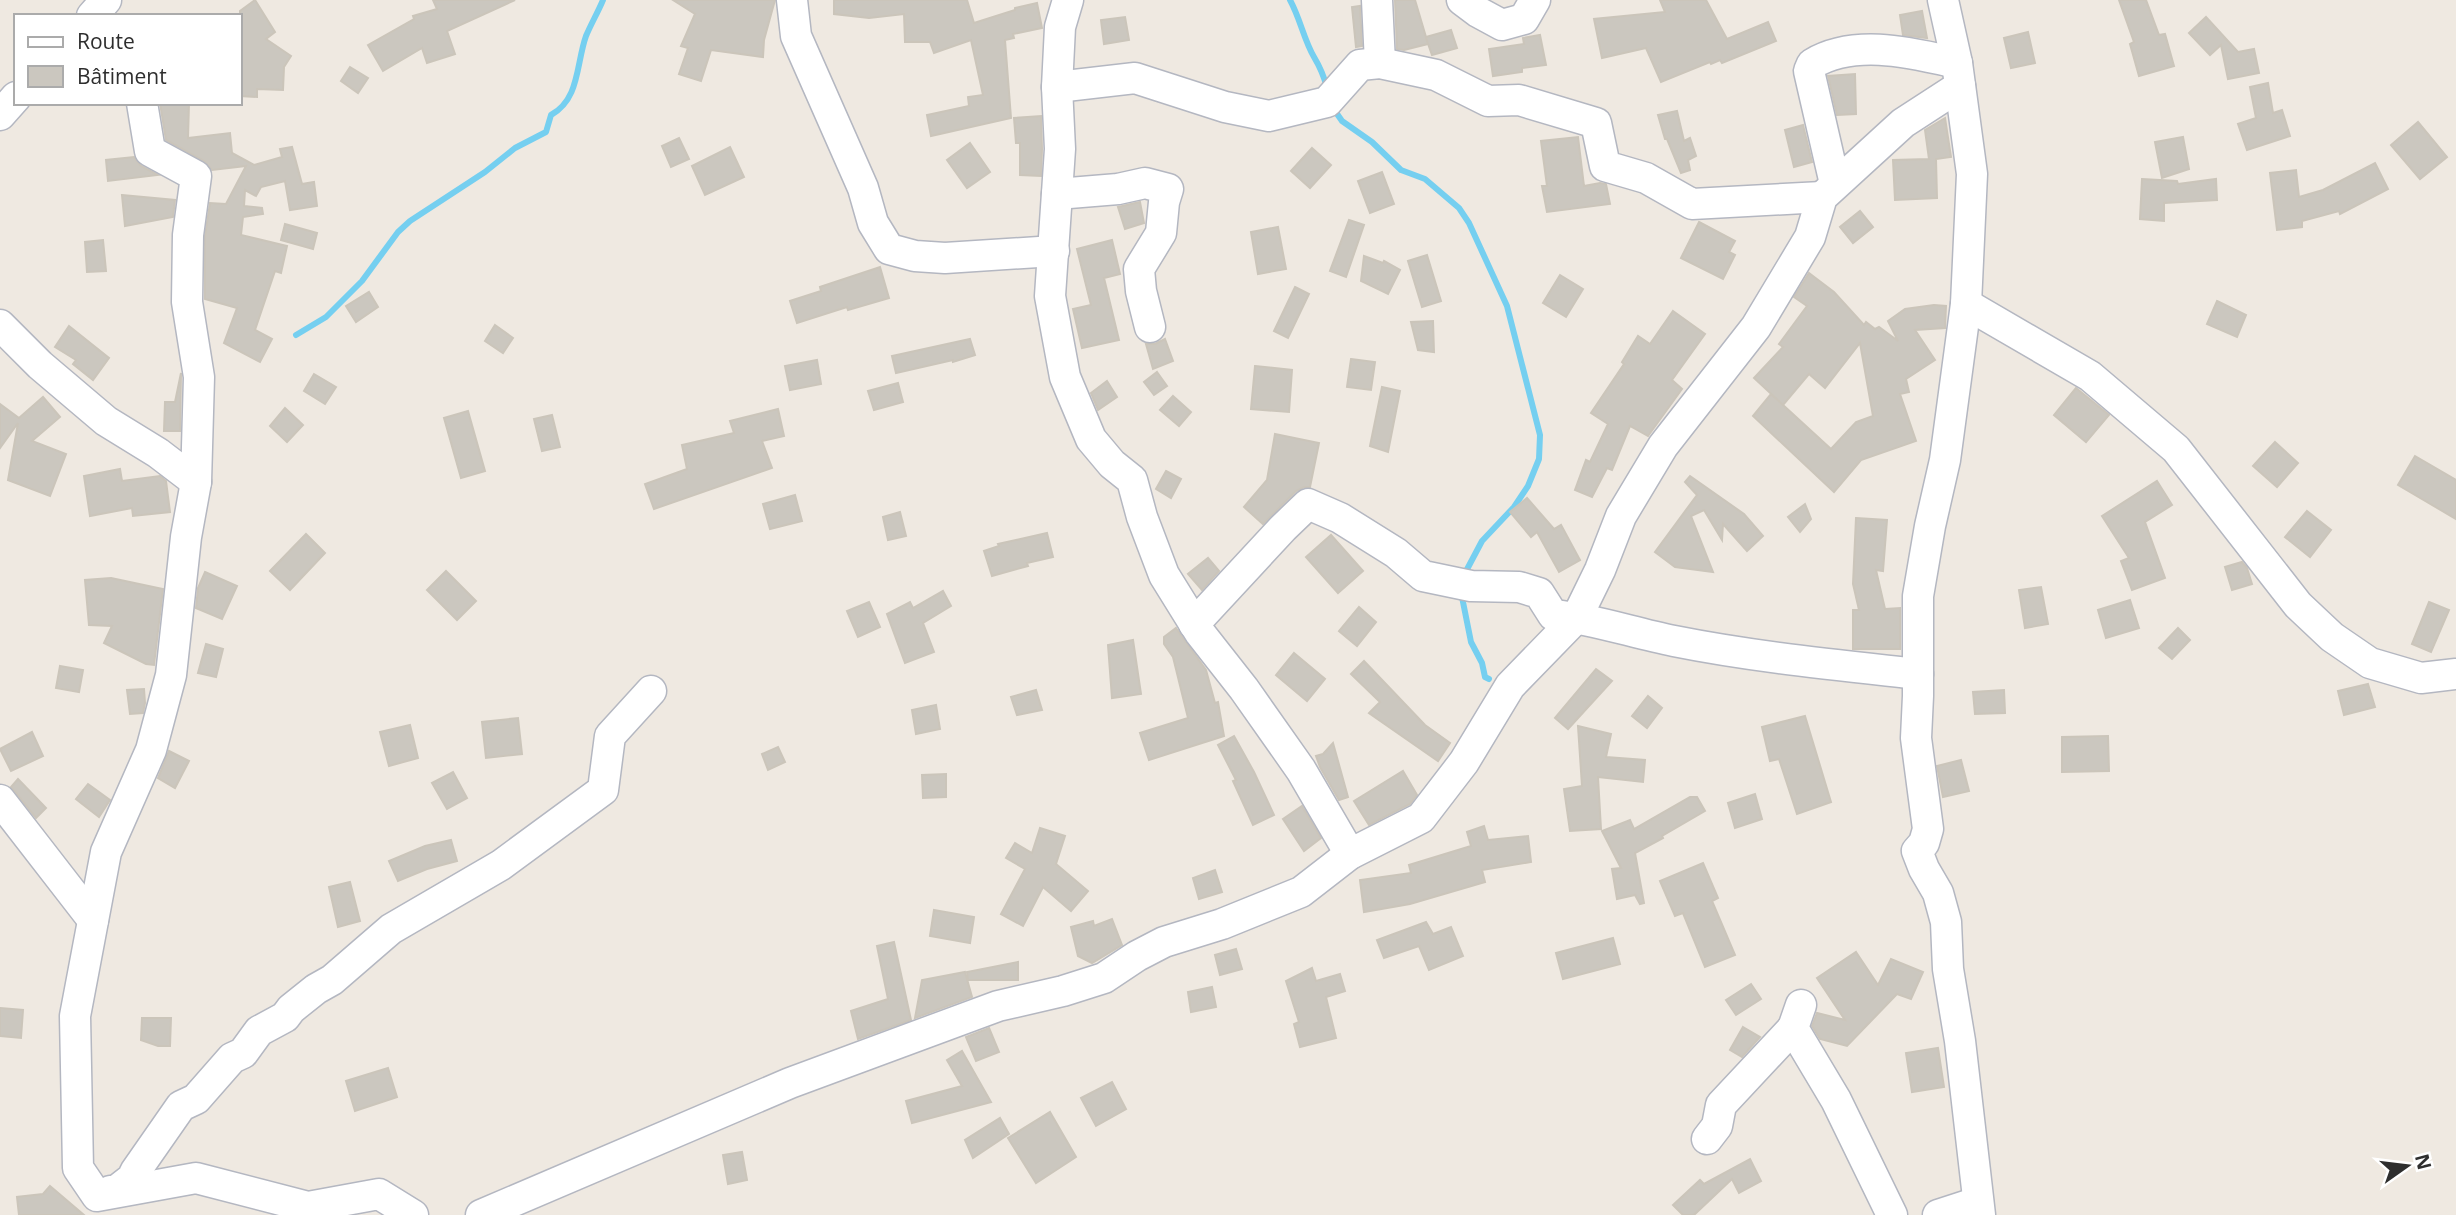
<svg xmlns="http://www.w3.org/2000/svg" width="2456" height="1215" font-family="'Open Sans',sans-serif">
	<rect width="100%" height="100%" fill="#efe9e1"/>
	<g fill="none" stroke-linecap="round" stroke-linejoin="round">
		<!-- stream -->
		<g stroke="#75cff0" stroke-width="6">
			<path d="M1290,0C1300,18 1304,40 1314,57C1320,67 1324,76 1327,88"/>
			<path d="M1333,108L1342,121L1372,142L1401,170L1425,179L1459,208L1469,223L1507,306L1540,435L1539,459L1528,486L1514,507L1482,541L1464,575"/>
			<path d="M296,335L326,317L362,281L398,232L410,221L485,172L515,148L546,132L551,115C580,99 576,64 586,36C591,24 598,12 603,0"/>
			<path d="M1461,592L1471,642L1482,663L1485,677L1489,679"/>
		</g>
	</g>
	<!-- building -->
	<g fill="#cbc7bf" stroke="#cbc5ba" stroke-width="2">
		<path d="M255,0L275,32L266,39L291,56L284,67L283,90L257,89V97L240,96V11Z"/>
		<path d="M433,0H515L447,31L455,54L427,63L422,48L383,71L368,45L414,19L413,16L437,9Z"/>
		<path d="M673,0H775L764,40L763,57L711,50L701,81L679,74L688,48L681,46L695,14Z"/>
		<path d="M834,0H967L974,23L1015,10V8L1037,3L1042,28L1013,34L1014,38L1005,40L1011,118L931,136L927,115L969,106L968,97L983,95L971,40L934,53L930,42H905L904,14L869,18L834,14Z"/>
		<path d="M1395,0H1415L1426,37L1451,30L1457,48L1432,55L1426,38L1428,44L1404,50L1397,49Z"/>
		<path d="M1660,0H1706L1727,39L1768,22L1776,41L1722,63L1720,60L1711,64L1710,62L1661,82L1646,48L1602,58L1594,19L1665,12Z"/>
		<path d="M2119,0H2146L2159,35L2165,34L2174,66L2139,76L2130,44L2134,42Z"/>
		<path d="M1360,6L1362,46L1356,47L1352,7Z"/>
		<path d="M1922,11L1927,38L1903,35L1900,15Z"/>
		<path d="M1125,17L1129,40L1104,44L1101,20Z"/>
		<path d="M2206,17L2238,52L2254,49L2259,73L2228,79L2221,45L2210,55L2189,33Z"/>
		<path d="M2028,32L2035,63L2011,68L2004,38Z"/>
		<path d="M1540,35L1546,65L1522,68V72L1493,76L1489,49L1524,44L1523,38Z"/>
		<path d="M350,67L368,78L358,93L341,81Z"/>
		<path d="M1855,74L1856,114L1837,115L1828,76Z"/>
		<path d="M2268,83L2273,113L2282,110L2290,136L2247,150L2238,124L2256,118L2250,87Z"/>
		<path d="M160,103H189L188,138L230,133L232,153L254,165L282,157L280,149L292,147L302,184L314,182L317,206L290,210L285,181L261,187L256,196L245,190L244,206L262,208L263,214L243,217L241,235L287,246L281,273L275,271L255,330L272,339L260,362L224,343L237,308L205,299V236L210,203L226,204L246,166L212,170L204,161L166,140Z"/>
		<path d="M1677,111L1684,141L1690,138L1696,156L1688,160L1690,170L1681,173L1667,139H1665L1658,115Z"/>
		<path d="M1041,116L1042,149L1041,176L1020,175V143H1016L1014,118Z"/>
		<path d="M1945,118L1951,157L1936,159L1937,198L1895,200L1893,160L1929,159L1925,130Z"/>
		<path d="M2418,122L2447,157L2420,179L2391,145Z"/>
		<path d="M1803,125L1812,162L1794,167L1785,130Z"/>
		<path d="M1578,137L1584,186L1600,183L1606,184L1610,204L1547,212L1542,186H1547L1541,141Z"/>
		<path d="M2183,137L2189,169L2162,178L2155,142Z"/>
		<path d="M679,138L689,159L671,167L662,146Z"/>
		<path d="M970,143L990,172L967,188L947,160Z"/>
		<path d="M730,147L744,177L705,195L692,166Z"/>
		<path d="M1312,148L1331,165L1310,188L1291,171Z"/>
		<path d="M134,157L141,166L158,175L108,181L106,160Z"/>
		<path d="M2375,163L2388,189L2340,214L2339,211L2302,221V227L2277,230L2270,173L2296,170L2299,197L2323,190Z"/>
		<path d="M1382,172L1394,204L1370,213L1358,181Z"/>
		<path d="M2142,179L2177,181L2178,184L2216,179L2217,200L2164,203V221L2140,219Z"/>
		<path d="M122,195L175,200L173,217L125,226Z"/>
		<path d="M1140,202L1144,223L1125,229L1118,207Z"/>
		<path d="M1860,211L1873,227L1853,243L1840,227Z"/>
		<path d="M1349,220L1364,225L1346,277L1330,271Z"/>
		<path d="M1699,222L1735,241L1729,252L1735,255L1723,279L1681,258Z"/>
		<path d="M285,224L317,233L313,249L281,240Z"/>
		<path d="M1278,227L1286,269L1258,274L1251,232Z"/>
		<path d="M103,240L106,271L87,272L85,242Z"/>
		<path d="M1112,240L1120,274L1104,278L1119,340L1082,348L1073,309L1091,305L1077,249Z"/>
		<path d="M1427,255L1441,301L1422,307L1408,261Z"/>
		<path d="M1364,256L1383,263L1384,261L1400,270L1388,294L1361,281Z"/>
		<path d="M880,267L889,298L848,310L847,307L797,323L790,301L821,291L820,287Z"/>
		<path d="M1809,273L1834,292L1864,325L1866,322L1875,329L1879,327L1898,341L1888,321L1905,309L1934,305L1946,306L1945,328L1915,330L1935,360L1906,379L1909,392L1900,394L1916,441L1861,460L1834,492L1753,416L1771,394L1831,449L1856,422L1873,416L1860,343L1825,388L1809,374L1783,405L1754,378L1783,347L1779,344L1807,306L1794,297Z"/>
		<path d="M1560,275L1583,289L1566,317L1543,303Z"/>
		<path d="M1295,287L1309,294L1288,338L1274,331Z"/>
		<path d="M369,292L378,307L356,322L346,306Z"/>
		<path d="M2217,301L2246,315L2237,337L2207,324Z"/>
		<path d="M1673,311L1705,334L1672,380L1682,389L1648,436L1630,426L1612,470L1607,468L1592,497L1575,490L1586,460L1590,462L1608,424L1591,413L1624,364L1622,362L1638,336L1650,344Z"/>
		<path d="M1433,321L1434,352L1418,350L1411,322Z"/>
		<path d="M495,325L513,338L503,353L485,341Z"/>
		<path d="M69,326L109,358L93,380L73,364L76,360L55,347Z"/>
		<path d="M970,339L975,355L953,362V360L896,373L892,356Z"/>
		<path d="M1165,339L1173,361L1153,369L1146,344H1155Z"/>
		<path d="M1351,359L1375,362L1371,390L1347,387Z"/>
		<path d="M817,360L821,384L790,390L785,366Z"/>
		<path d="M1255,366L1292,370L1289,412L1251,409Z"/>
		<path d="M1157,372L1167,386L1154,395L1144,382Z"/>
		<path d="M181,373L180,431H164L165,402H175Z"/>
		<path d="M314,374L336,387L325,404L304,391Z"/>
		<path d="M1107,381L1117,397L1098,410L1091,393Z"/>
		<path d="M898,383L903,402L874,410L868,391Z"/>
		<path d="M1382,387L1400,391L1388,452L1370,446Z"/>
		<path d="M2076,388L2109,415L2086,442L2054,415Z"/>
		<path d="M1173,396L1191,412L1179,426L1160,410Z"/>
		<path d="M43,397L60,417L32,441L66,454L50,496L8,480L18,423L0,448V404L19,418Z"/>
		<path d="M285,408L303,425L287,442L270,426Z"/>
		<path d="M778,409L784,436L762,441L772,468L654,509L645,484L687,469L682,445L734,433L730,421Z"/>
		<path d="M468,411L485,471L461,478L444,418Z"/>
		<path d="M552,415L560,447L542,451L534,419Z"/>
		<path d="M1275,434L1319,443L1310,487H1304L1296,491L1263,524L1244,507L1267,480Z"/>
		<path d="M2275,442L2298,463L2277,487L2253,466Z"/>
		<path d="M2415,456L2456,480V519L2398,485Z"/>
		<path d="M120,469L122,481L160,476L166,481L170,512L133,516L132,508L90,516L84,476Z"/>
		<path d="M1166,471L1181,479L1171,498L1156,489Z"/>
		<path d="M1690,476L1744,514L1763,536L1747,551L1723,524L1722,540L1704,510L1691,516L1713,572L1675,567L1655,552L1697,495L1685,482Z"/>
		<path d="M2157,481L2172,505L2145,522L2165,578L2132,590L2121,561L2129,558L2102,516Z"/>
		<path d="M795,495L802,521L770,529L763,504Z"/>
		<path d="M1527,498L1554,529L1561,525L1580,560L1559,572L1537,532L1531,537L1510,512Z"/>
		<path d="M1805,504L1811,519L1800,532L1788,517Z"/>
		<path d="M2307,511L2331,530L2310,557L2285,537Z"/>
		<path d="M900,512L906,536L888,540L883,517Z"/>
		<path d="M1856,518L1887,520L1883,571L1876,570L1885,609L1900,608V649H1853V610H1859L1853,584Z"/>
		<path d="M1047,533L1053,557L1027,563L1028,566L992,576L984,551L999,546L998,544Z"/>
		<path d="M306,534L325,553L290,590L270,571Z"/>
		<path d="M1331,535L1363,571L1338,593L1306,557Z"/>
		<path d="M1208,558L1219,571L1202,590L1188,574Z"/>
		<path d="M2242,562L2247,568L2252,584L2232,590L2225,567Z"/>
		<path d="M446,571L476,601L457,620L427,590Z"/>
		<path d="M205,572L237,586L222,619L196,608L198,588Z"/>
		<path d="M111,578L163,589L154,665L146,664L104,643L112,626L89,625L85,580Z"/>
		<path d="M2041,587L2048,624L2025,628L2019,590Z"/>
		<path d="M943,591L951,606L923,623L934,652L905,663L887,614L910,602L913,608Z"/>
		<path d="M2130,600L2139,628L2106,638L2098,610Z"/>
		<path d="M869,602L880,627L858,637L847,611Z"/>
		<path d="M2429,602L2449,610L2431,652L2412,644Z"/>
		<path d="M1359,607L1376,622L1357,646L1339,631Z"/>
		<path d="M1176,628L1206,670L1215,703L1218,702L1224,736L1149,760L1140,733L1188,718L1173,657L1164,644V637Z"/>
		<path d="M2178,628L2190,640L2172,659L2159,648Z"/>
		<path d="M1133,640L1141,694L1112,698L1108,645Z"/>
		<path d="M206,644L223,649L216,677L198,673Z"/>
		<path d="M1294,653L1325,679L1307,701L1276,675Z"/>
		<path d="M1364,661L1425,725L1450,743L1438,761L1369,713L1380,702L1351,674Z"/>
		<path d="M60,666L83,670L79,692L56,688Z"/>
		<path d="M1596,669L1612,681L1568,729L1555,718Z"/>
		<path d="M2368,684L2375,707L2344,715L2338,691Z"/>
		<path d="M144,689L145,703L143,713L130,714L127,690Z"/>
		<path d="M1036,690L1042,710L1017,715L1011,697Z"/>
		<path d="M2004,690L2005,713L1975,714L1973,692Z"/>
		<path d="M1648,696L1662,708L1647,728L1632,716Z"/>
		<path d="M936,705L940,729L916,734L912,710Z"/>
		<path d="M1805,716L1831,802L1797,814L1779,759L1770,761L1762,727Z"/>
		<path d="M518,718L522,754L486,758L482,722Z"/>
		<path d="M410,725L418,758L389,766L380,732Z"/>
		<path d="M1578,726L1611,734L1606,757L1645,760L1643,782L1598,777L1601,829L1570,831L1564,789L1582,786Z"/>
		<path d="M32,732L43,756L11,771L0,749Z"/>
		<path d="M1234,736L1254,772L1274,815L1253,825L1233,781L1236,780L1218,745Z"/>
		<path d="M2108,736L2109,771L2062,772V737Z"/>
		<path d="M1333,743L1348,797L1339,800L1320,767L1316,756L1323,754Z"/>
		<path d="M778,747L785,762L768,770L762,754Z"/>
		<path d="M169,751L189,761L175,788L158,778Z"/>
		<path d="M1961,760L1969,791L1943,797L1937,766Z"/>
		<path d="M1403,771L1417,795L1410,804L1369,825L1354,801Z"/>
		<path d="M453,772L467,798L447,809L432,783Z"/>
		<path d="M946,774V797L923,798L922,775Z"/>
		<path d="M18,779L46,808L36,818L11,787Z"/>
		<path d="M88,784L110,800L99,817L76,799Z"/>
		<path d="M1755,794L1762,819L1735,828L1728,803Z"/>
		<path d="M1690,797H1697L1705,811L1662,836L1663,838L1635,853L1644,903L1640,904L1635,895L1617,899L1612,869L1621,868L1602,831L1630,820L1634,829Z"/>
		<path d="M1302,806L1321,838L1304,851L1283,819Z"/>
		<path d="M1484,826L1488,840L1528,836L1531,862L1482,870L1485,882L1410,904L1364,912L1360,880L1411,873L1409,865L1471,846L1467,832Z"/>
		<path d="M1040,828L1065,836L1056,864L1088,891L1071,911L1043,887L1023,926L1001,914L1025,869L1006,858L1015,843L1032,853Z"/>
		<path d="M451,840L457,861L427,869L398,881L389,861L425,846Z"/>
		<path d="M1703,863L1718,898L1712,901L1735,955L1705,967L1683,913L1675,916L1660,881Z"/>
		<path d="M1215,870L1222,892L1199,899L1193,878Z"/>
		<path d="M350,882L360,921L338,927L329,887Z"/>
		<path d="M934,910L974,917L970,943L930,936Z"/>
		<path d="M1112,919L1122,945L1092,963L1078,956L1071,927L1093,921L1094,926Z"/>
		<path d="M1426,922L1433,934L1451,927L1463,956L1429,970L1419,946L1384,958L1377,940Z"/>
		<path d="M1613,938L1620,964L1563,979L1556,953Z"/>
		<path d="M894,942L911,1020L858,1039L851,1011L888,999L877,946Z"/>
		<path d="M1236,949L1242,969L1220,975L1215,955Z"/>
		<path d="M1856,952L1878,985L1891,959L1923,972L1911,999L1897,994L1847,1046L1820,1039L1812,1026L1817,1013L1845,1020L1817,978Z"/>
		<path d="M1018,962V980H968L967,972Z"/>
		<path d="M1312,968L1316,981L1340,974L1345,991L1326,997L1336,1038L1300,1047L1294,1024L1299,1022L1286,981Z"/>
		<path d="M965,972L972,997L915,1018L922,980Z"/>
		<path d="M1751,984L1761,999L1736,1015L1726,1000Z"/>
		<path d="M1212,987L1216,1007L1191,1012L1188,992Z"/>
		<path d="M0,1008L23,1010L21,1038L0,1036Z"/>
		<path d="M142,1018H171L170,1046H158L141,1040Z"/>
		<path d="M1743,1027L1760,1037L1742,1057L1730,1050Z"/>
		<path d="M989,1028L999,1052L976,1061L966,1037Z"/>
		<path d="M1938,1048L1944,1087L1912,1092L1906,1053Z"/>
		<path d="M962,1051L991,1102L912,1123L906,1101L962,1086L947,1060Z"/>
		<path d="M388,1068L397,1097L355,1111L346,1081Z"/>
		<path d="M1112,1082L1126,1109L1096,1126L1081,1098Z"/>
		<path d="M1050,1112L1076,1157L1036,1183L1008,1138Z"/>
		<path d="M1000,1118L1009,1134L973,1158L965,1140Z"/>
		<path d="M742,1152L747,1180L728,1184L723,1155Z"/>
		<path d="M1750,1159L1761,1181L1739,1193L1732,1179L1694,1215H1683L1673,1205L1700,1180L1704,1184Z"/>
		<path d="M50,1186L84,1215H19L17,1197L43,1194Z"/>
	</g>
	<g fill="none" stroke-linecap="round" stroke-linejoin="round">
		<!-- minor casing -->
		<g stroke="#b4b7c1" stroke-width="33">
			<g id="minor">
				<path d="M792,0L796,36L863,188L873,223L889,249L915,256L945,258L1054,251"/>
				<path d="M1068,0L1060,27L1057,87L1060,149L1050,296L1065,377L1091,439L1112,464L1132,480L1142,517L1164,575L1200,633L1244,689L1301,770L1350,854"/>
				<path d="M1377,0L1380,63"/>
				<path d="M1462,0L1478,12L1502,25L1524,19L1535,0"/>
				<path d="M1943,0L1957,63L1972,174L1966,304L1945,460L1930,526L1918,596V696L1916,738L1928,829L1924,843L1917,851L1924,869L1938,893L1946,922L1948,969L1960,1041L1980,1215"/>
				<path d="M92,16L106,0"/>
				<path d="M1057,87L1135,78L1225,107L1269,116L1327,102L1360,65L1380,63L1436,75L1488,101L1519,100L1596,123L1605,166L1646,178L1692,204L1822,197"/>
				<path d="M142,103L150,151L196,176L188,235L187,302L199,377L196,482L186,537L171,675L151,750L106,852L75,1016L78,1168L97,1196L196,1178L308,1207L379,1194L413,1215"/>
				<path d="M0,115L16,97"/>
				<path d="M1835,184L1809,71L1812,64C1855,38 1912,53 1957,63"/>
				<path d="M1057,194L1118,189L1145,183L1168,189L1164,202L1161,233L1139,269L1141,291L1150,327"/>
				<path d="M1966,304L2090,376L2176,449L2298,605L2332,637L2370,663L2421,678L2456,674"/>
				<path d="M0,325L40,365L106,421L158,453L196,482"/>
				<path d="M1194,624L1283,528L1308,504L1340,518L1396,553L1423,576L1471,586L1519,587L1539,593L1553,615C1594,619 1633,633 1674,641C1754,657 1837,665 1918,674"/>
				<path d="M0,800L93,920"/>
				<path d="M1801,1005L1793,1028L1836,1100L1892,1215"/>
				<path d="M1707,1139L1717,1126L1721,1105L1793,1028"/>
				<path d="M110,1191L117,1190L135,1176V1172L181,1106L196,1099L232,1058L243,1053L259,1031L285,1017L291,1009L316,989L332,980L391,929L501,865L603,790L610,736L651,691"/>
				<path d="M481,1215L790,1083L998,1006L1063,991L1104,978L1137,956L1164,942L1222,924L1301,892L1350,854L1421,818L1464,762L1510,686L1577,617L1600,570L1621,516L1663,446L1756,327L1810,237L1822,197L1903,123L1960,86"/>
				<path d="M1938,1215L1978,1202"/>
			</g>
		</g>
		<!-- minor -->
		<use href="#minor" stroke="#fff" stroke-width="30"/>
	</g>
	<!-- legend -->
	<rect x="14" y="14" width="228" height="91" fill="#ffffff" stroke="#ababab" stroke-width="2"/>
	<rect x="28" y="37" width="35" height="10" fill="#ffffff" stroke="#ababab" stroke-width="2"/>
	<text x="77" y="49" font-size="21" fill="#2e2e2e">Route</text>
	<rect x="28" y="66" width="35" height="21" fill="#cbc7bf" stroke="#ababab" stroke-width="2"/>
	<text x="77" y="84" font-size="21" fill="#2e2e2e">Bâtiment</text>
	<!-- north arrow -->
	<g transform="translate(2407 1166) rotate(76)" stroke="#ffffff" stroke-width="5" paint-order="stroke">
	<path d="M0-5L12 26L0 18L-12 26Z" fill="#2e2e2e"/>
	<text y="-10" font-size="19" font-weight="bold" text-anchor="middle" fill="#2e2e2e">N</text>
	</g>
</svg>
